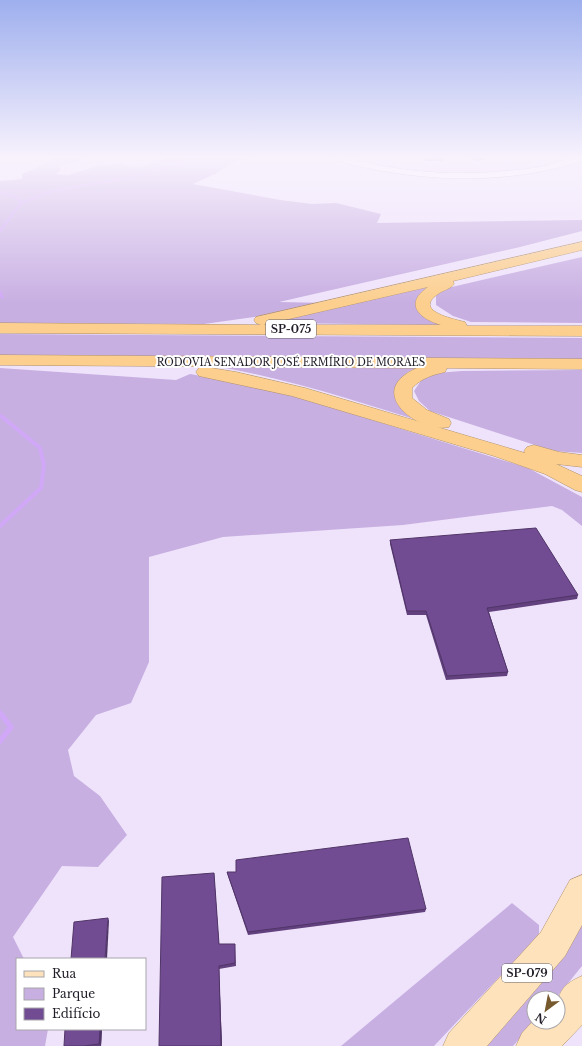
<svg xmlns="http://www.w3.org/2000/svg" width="582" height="1046" font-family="'Libre Baskerville',serif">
	<rect width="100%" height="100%" fill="#efe3fb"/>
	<!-- green -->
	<g fill="#c8afe2">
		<path d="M54,157H83L81,161L59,166L61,170L56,174L68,175L97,166L120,164L140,167L172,157H257L233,162L217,173L193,184L280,200L312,204L336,203L381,214L377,223L582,220V231L520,247L279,302L329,303L268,315L204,324L0,323V181L22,179V174L34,169Z"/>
		<path d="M582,257V323L471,322L453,316L436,305V294L443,289Z"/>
		<path d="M441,282L419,301L447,325L272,323V322Z"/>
		<path d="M0,334L582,338V359L0,355Z"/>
		<path d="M220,367L418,368C407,371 402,375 398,386L437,426C365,404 294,380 220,367Z"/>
		<path d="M0,368L176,380L190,374L242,383L294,396L528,468L582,497V526L562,510L552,506L403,525L223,537L149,557V662L131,703L96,715L68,750L74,776L100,796L127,835L98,867L62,866L13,937L24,959H17V1029H48L45,1046H0Z"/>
		<path d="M582,370V453L553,451L430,411L419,401L414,391L422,379L436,373L462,371Z"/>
		<path d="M512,903L539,925V935L434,1046H341Z"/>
		<path d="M582,925V966L556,998H534V1022H535L513,1046H487L560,957Z"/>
	</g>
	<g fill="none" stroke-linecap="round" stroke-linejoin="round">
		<!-- stream-far3 -->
		<g stroke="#d0a8f7" stroke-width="2.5">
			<path d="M0,192L18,198L21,203"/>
			<path d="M0,231L21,203L52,191L138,176L180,164L196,157"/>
		</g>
		<!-- stream-far2 -->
		<path stroke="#d0a8f7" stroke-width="3" d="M0,292L2,297"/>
		<!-- stream-far1 -->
		<path stroke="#d0a8f7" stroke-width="4" d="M0,526L41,488L44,465L40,448L1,416"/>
		<!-- stream -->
		<path stroke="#d0a8f7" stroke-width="5.5" d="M0,713L11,727L0,741"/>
		<!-- street casing -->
		<g stroke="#a99bb8" stroke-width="1">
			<path id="street" d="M329,157C349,157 369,164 389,167C412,171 435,173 459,173C486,173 514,171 541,167C554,164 569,157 582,157V161C501,187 412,182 330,159Z"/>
		</g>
		<!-- primary casing -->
		<g stroke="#b0916a" stroke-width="1">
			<g id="primary">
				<path d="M582,875V925L565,956L487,1046H443L449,1033L541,932L570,880Z"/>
				<path d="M582,976V1025L562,1046H516L522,1033L534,1020V1022H558C558,997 556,987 582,976Z"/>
			</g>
		</g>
		<!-- highway casing -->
		<g stroke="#b0916a" stroke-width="1">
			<g id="highway">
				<path d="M582,242V250L453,281L454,284C451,289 443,290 438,294C413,311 453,319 465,322L467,326H582V336L0,333V323L261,325L256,323L254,320L256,317ZM428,287C403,304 420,319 441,325H263Z"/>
				<path d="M0,355L582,359V369L447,368L445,372C432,375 422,378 412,388V398L427,410L449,419L451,423L449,427C420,434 362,392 417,368L0,365Z"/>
				<path d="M205,367L236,372L305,388L525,453L524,451L527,447L534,445L559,452L582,455V467L556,464L582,476V492L575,490L545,474L494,456L292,396L199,376L196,372L199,368Z"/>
			</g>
		</g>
		<!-- street -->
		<use href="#street" fill="#fff" fill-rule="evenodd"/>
		<!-- primary -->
		<use href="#primary" fill="#fde2bb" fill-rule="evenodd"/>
		<!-- highway -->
		<use href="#highway" fill="#fccf8e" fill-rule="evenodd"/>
	</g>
	<!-- wall -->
	<g fill="#62417e">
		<path d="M424,157H443L442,161H426Z"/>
		<path d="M462,157H490L479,161Z"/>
		<path d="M390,540L578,595L577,599L489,612L508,672L507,676L446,680L426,615H407L390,544Z"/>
		<path d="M227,872L426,909L425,912L248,935L228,876Z"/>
		<path d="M214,873L219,944H235V947L236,966L219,969L222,1046H159Z"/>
		<path d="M102,1029L101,1046H64Z"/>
	</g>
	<!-- shaded-wall -->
	<g fill="#503567">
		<path d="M480,157H490L479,161Z"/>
		<path d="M108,918L109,921L107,959H105Z"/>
		<path d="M219,966V969L222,1046H221Z"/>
		<path d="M100,1029H102L101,1046L99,1044Z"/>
	</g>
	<!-- building -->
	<g fill="#724c93" stroke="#503567">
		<path d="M536,528L578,595L487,608L508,672L447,676L426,611H407L390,540Z"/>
		<path d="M408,838L426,909L248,932L227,872H236V860Z"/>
		<path d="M214,873L219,944H235V963L219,966L221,1046H159L162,877Z"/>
		<path d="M108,918L105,959H71L74,922Z"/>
		<path d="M65,1029H100L99,1044L84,1046H64Z"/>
	</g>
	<!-- sky -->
	<linearGradient id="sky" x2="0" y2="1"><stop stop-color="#9eafee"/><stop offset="0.52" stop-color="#f8f2fd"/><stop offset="1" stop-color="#f8f2fd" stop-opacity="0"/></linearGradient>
	<rect width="582" height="303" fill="url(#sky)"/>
	<g text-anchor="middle" stroke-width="4" stroke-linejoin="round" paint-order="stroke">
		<!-- far-street labels -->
		<g font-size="10" fill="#221d28" stroke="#fff">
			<text x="291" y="366">RODOVIA SENADOR JOSÉ ERMÍRIO DE MORAES</text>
		</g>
		<!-- shield labels -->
		<g fill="#fff" stroke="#646168" stroke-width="1">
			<rect x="266" y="320" width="50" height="18" rx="3"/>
			<rect x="502" y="964" width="50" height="18" rx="3"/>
		</g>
		<g font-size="11" font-weight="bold" fill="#221d28">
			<text x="291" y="333">SP-075</text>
			<text x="527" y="977">SP-079</text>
		</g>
	</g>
	<!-- legend -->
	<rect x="16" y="958" width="130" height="72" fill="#ffffff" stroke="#a7a5a9"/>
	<rect x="24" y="971" width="20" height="6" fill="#fde2bb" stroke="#a7a5a9"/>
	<text x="52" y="978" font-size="12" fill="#221d28">Rua</text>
	<rect x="24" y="988" width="20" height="12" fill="#c8afe2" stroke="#a7a5a9"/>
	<text x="52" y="998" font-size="12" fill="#221d28">Parque</text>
	<rect x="24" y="1008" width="20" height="12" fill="#724c93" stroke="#a7a5a9"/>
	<text x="52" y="1018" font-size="12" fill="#221d28">Edifício</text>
	<!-- north arrow -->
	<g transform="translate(546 1010) rotate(212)"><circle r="19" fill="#ffffff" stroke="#a7a5a9"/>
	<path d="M0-3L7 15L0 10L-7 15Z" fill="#76592c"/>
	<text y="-6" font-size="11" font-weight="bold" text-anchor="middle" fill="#221d28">N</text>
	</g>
</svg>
